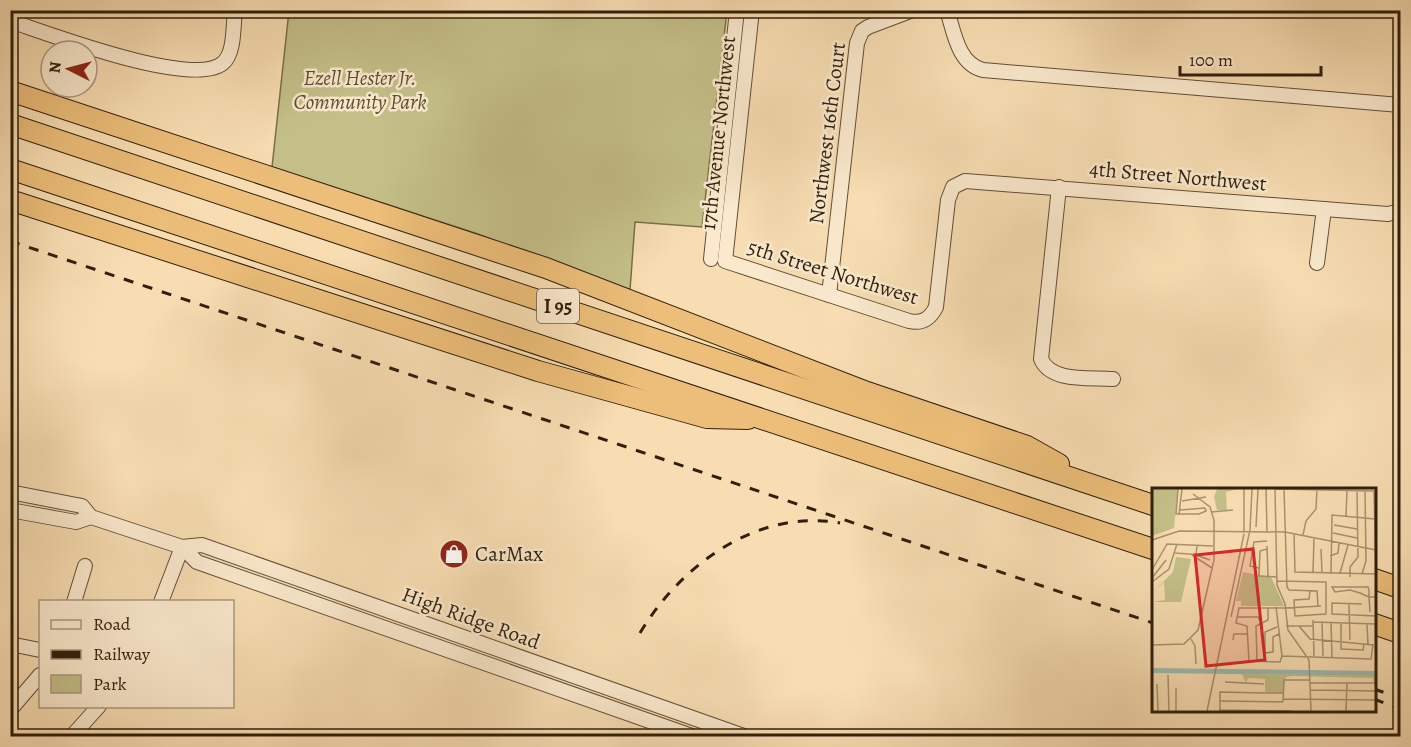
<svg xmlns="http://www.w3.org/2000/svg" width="1411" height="747" font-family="Alegreya,serif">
	<rect width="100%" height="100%" fill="#f8ddb2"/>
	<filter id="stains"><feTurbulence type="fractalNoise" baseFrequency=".00333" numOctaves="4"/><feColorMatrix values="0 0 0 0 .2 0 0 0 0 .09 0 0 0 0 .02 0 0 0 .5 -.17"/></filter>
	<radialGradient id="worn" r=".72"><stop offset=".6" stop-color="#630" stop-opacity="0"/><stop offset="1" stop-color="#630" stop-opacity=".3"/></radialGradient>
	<!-- green -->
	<path fill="#c4bf88" stroke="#7a6f4a" stroke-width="1.5" d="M289,11H727L702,227L635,222L630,290L475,233L272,167Z"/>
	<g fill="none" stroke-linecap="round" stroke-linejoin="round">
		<!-- minor casing -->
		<g stroke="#624e36" stroke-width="16">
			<g id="minor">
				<path d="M752,10L725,261L909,321C922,324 930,319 936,307L948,200L953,187L965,181L1388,214L1400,211"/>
				<path d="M947,10C954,32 958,64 983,70L1400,105"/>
				<path d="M10,21C47,33 193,89 223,63C235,53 233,25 235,10"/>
				<path d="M1059,187L1041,359C1051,383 1091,377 1113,379"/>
				<path d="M711,259L737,10"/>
				<path d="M1317,263L1324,209"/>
				<path d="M829,295L857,43L862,31L868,27L913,10"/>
				<path d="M10,492L82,506L91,517L182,547L197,562L692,736"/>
				<path d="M10,510L76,522L91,517"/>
				<path d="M182,547L202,545L744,736"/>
				<path d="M74,602L85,566"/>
				<path d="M161,602L182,547"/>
				<path d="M10,644L40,650"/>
				<path d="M10,710L40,675"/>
				<path d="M72,736L99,706"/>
			</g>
		</g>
		<!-- highway casing -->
		<g stroke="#301f0c" stroke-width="22">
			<g id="highway">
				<path d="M10,91L546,268L867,392L1027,446L1059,464"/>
				<path d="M10,124L1153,505"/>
				<path d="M10,169L1153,549"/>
				<path d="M10,200L538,371L707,418L748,419"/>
				<path d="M1374,579L1400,588"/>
				<path d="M1374,624L1400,633"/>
			</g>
		</g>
		<!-- minor -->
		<use href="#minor" stroke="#fae9cd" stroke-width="14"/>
		<!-- highway -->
		<use href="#highway" stroke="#ecbe79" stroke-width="20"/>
		<!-- rail -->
		<g stroke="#301f0c" stroke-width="3" stroke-dasharray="10 10" stroke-linecap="butt">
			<path d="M10,241L1153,623"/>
			<path d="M640,633C680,566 757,508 840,523"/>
			<path d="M1374,689L1400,698"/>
			<path d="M1374,699L1400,709"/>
		</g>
	</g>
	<!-- icons -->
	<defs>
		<g id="shop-disc" transform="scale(1.5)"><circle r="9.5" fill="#8f2418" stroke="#fae9cd"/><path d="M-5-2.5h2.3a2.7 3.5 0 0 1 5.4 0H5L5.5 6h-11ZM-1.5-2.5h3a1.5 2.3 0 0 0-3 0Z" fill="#fff"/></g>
	</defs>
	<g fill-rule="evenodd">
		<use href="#shop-disc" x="454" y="554"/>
	</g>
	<g text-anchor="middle" stroke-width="5" stroke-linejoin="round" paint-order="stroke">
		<!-- shield labels -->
		<rect fill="#fae9cd" stroke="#6d5c46" stroke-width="1.5" x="537" y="289" width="42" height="34" rx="4.5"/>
		<g font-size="20" font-weight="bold" fill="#301f0c">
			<text x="558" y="313">I 95</text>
		</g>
		<!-- park labels -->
		<g font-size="21" font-style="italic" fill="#5c4f31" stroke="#fae9cd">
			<text x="360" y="85">Ezell Hester Jr.<tspan x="360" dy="24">Community Park</tspan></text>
		</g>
		<!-- street labels -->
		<g font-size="21" fill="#301f0c" stroke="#fae9cd">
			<text transform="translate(718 133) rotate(-84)" y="7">17th Avenue Northwest</text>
			<text transform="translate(827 133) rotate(-83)" y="7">Northwest 16th Court</text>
			<text transform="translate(1178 176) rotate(5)" y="7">4th Street Northwest</text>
			<text transform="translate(833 272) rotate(17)" y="7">5th Street Northwest</text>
			<text transform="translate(471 618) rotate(20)" y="7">High Ridge Road</text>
		</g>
		<!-- poi labels -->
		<g font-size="21" fill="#301f0c" stroke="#fae9cd" text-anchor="start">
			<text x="475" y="561">CarMax</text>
		</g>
	</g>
	<!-- overview -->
	<g transform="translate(1152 488)">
		<rect width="224" height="224" fill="#f8ddb2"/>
		<path d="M0,1H26L22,40L0,48ZM65,1H86L74,4L75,22H65L62,9ZM24,69L39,71L29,114H0L13,112L12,94L0,105L21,84ZM91,84L119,89L132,118H89V113H84ZM90,186L223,188V199L221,190L140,188L134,189L130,205L113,204V191L96,190L94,195Z" fill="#c4bf88"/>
		<path d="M0,180L224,183L223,188L0,185Z" fill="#9dbbaf"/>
		<path fill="none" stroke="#a89170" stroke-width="1.5" d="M26,1L24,26H47L54,23L53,20M92,1V45M114,1L115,43M123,1L222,3L224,86L143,84L142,45M123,1L125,97L133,116L136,142L157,172L159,223M132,1L135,99L137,102L165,103L166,118M30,13L54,9M28,22L53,20M59,24L81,22M27,26L30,1M194,29L195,2M182,37L205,41M104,39L106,1M181,45L205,50M151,47L154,33L164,21L165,1M0,52L27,43L133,44L224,62M45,58L44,67L58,72M115,58L116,88M115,61L108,63L107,88L125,89M169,61L170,85M23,65L51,67M40,67L60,80M178,68L186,65L187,55M107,80L98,78L102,54L115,53M0,82L15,56L61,58M161,85L162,50M188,85L196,57M179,86L180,27L223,31M210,86L214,73L213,2M198,89V79L206,69L205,2M0,90L14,72M125,93L174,94V126L143,128L142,112L157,111L158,103M0,94L17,81L25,56M197,116L198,152M210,116L180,115V126L224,128M124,119L130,168M133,120L169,118M218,124L217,109V102L216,99H180L183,104L198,102L208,105L217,109H224M79,129L98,42L100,1M85,129H106L109,135M161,132L162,168M161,134L224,136M170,135L171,168M179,135L180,169M189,135V161L211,162L212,156M215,136L216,157M134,138H161M147,138L158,151L222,157M39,151L43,158L44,176M81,152L82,146H95M0,157L32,156L46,142L62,72V32L58,19L41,6M113,165L121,164V149L127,146M130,168L128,174L97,173L95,138L84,135L87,120H134M130,168L219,171L221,157M105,174L104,138L116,132V120M113,174V144L125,139M16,187L17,223M73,194L112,196M158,195H224M5,196L6,223M158,202L224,203M112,205H131M131,211L224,212M67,213L131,214M131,214L132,192H158M68,222L139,223M24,223V200M55,223L92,46M68,223V204L112,205M194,223L195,195"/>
		<path fill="#d62828" fill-opacity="0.15" stroke="#d62828" stroke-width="3" d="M101,61L113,172L54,178L43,67Z"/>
		<rect width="224" height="224" fill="none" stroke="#301f0c" stroke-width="3"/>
	</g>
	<!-- margin -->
	<rect width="1411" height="747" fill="none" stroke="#f8ddb2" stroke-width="36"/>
	<rect x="12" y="12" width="1387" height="723" fill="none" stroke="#301f0c" stroke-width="3"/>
	<rect x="18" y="18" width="1375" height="711" fill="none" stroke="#301f0c" stroke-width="1.5"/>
	<!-- legend -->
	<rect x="39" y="600" width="195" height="108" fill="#fae9cd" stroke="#a99880" stroke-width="1.5"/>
	<rect x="51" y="620" width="30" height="9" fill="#fae9cd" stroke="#a99880" stroke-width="1.5"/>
	<text x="93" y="630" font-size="18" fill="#301f0c">Road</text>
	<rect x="51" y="650" width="30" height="9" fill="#301f0c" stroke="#a99880" stroke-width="1.5"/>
	<text x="93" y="660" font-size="18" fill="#301f0c">Railway</text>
	<rect x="51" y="675" width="30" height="18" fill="#c4bf88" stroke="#a99880" stroke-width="1.5"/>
	<text x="93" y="690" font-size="18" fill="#301f0c">Park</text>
	<!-- north arrow -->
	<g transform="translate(69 69) rotate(276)"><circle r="28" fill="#fae9cd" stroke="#a99880" stroke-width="1.5"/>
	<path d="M0-4.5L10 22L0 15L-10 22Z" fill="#8f2418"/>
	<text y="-9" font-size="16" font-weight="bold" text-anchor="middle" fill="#301f0c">N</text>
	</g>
	<!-- scale -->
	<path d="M1180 66v9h141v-9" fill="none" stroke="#301f0c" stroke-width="3"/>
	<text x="1189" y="66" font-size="18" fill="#301f0c" stroke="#fae9cd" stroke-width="4.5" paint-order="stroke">100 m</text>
	<rect width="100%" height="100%" filter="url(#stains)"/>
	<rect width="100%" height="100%" fill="url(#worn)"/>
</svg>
